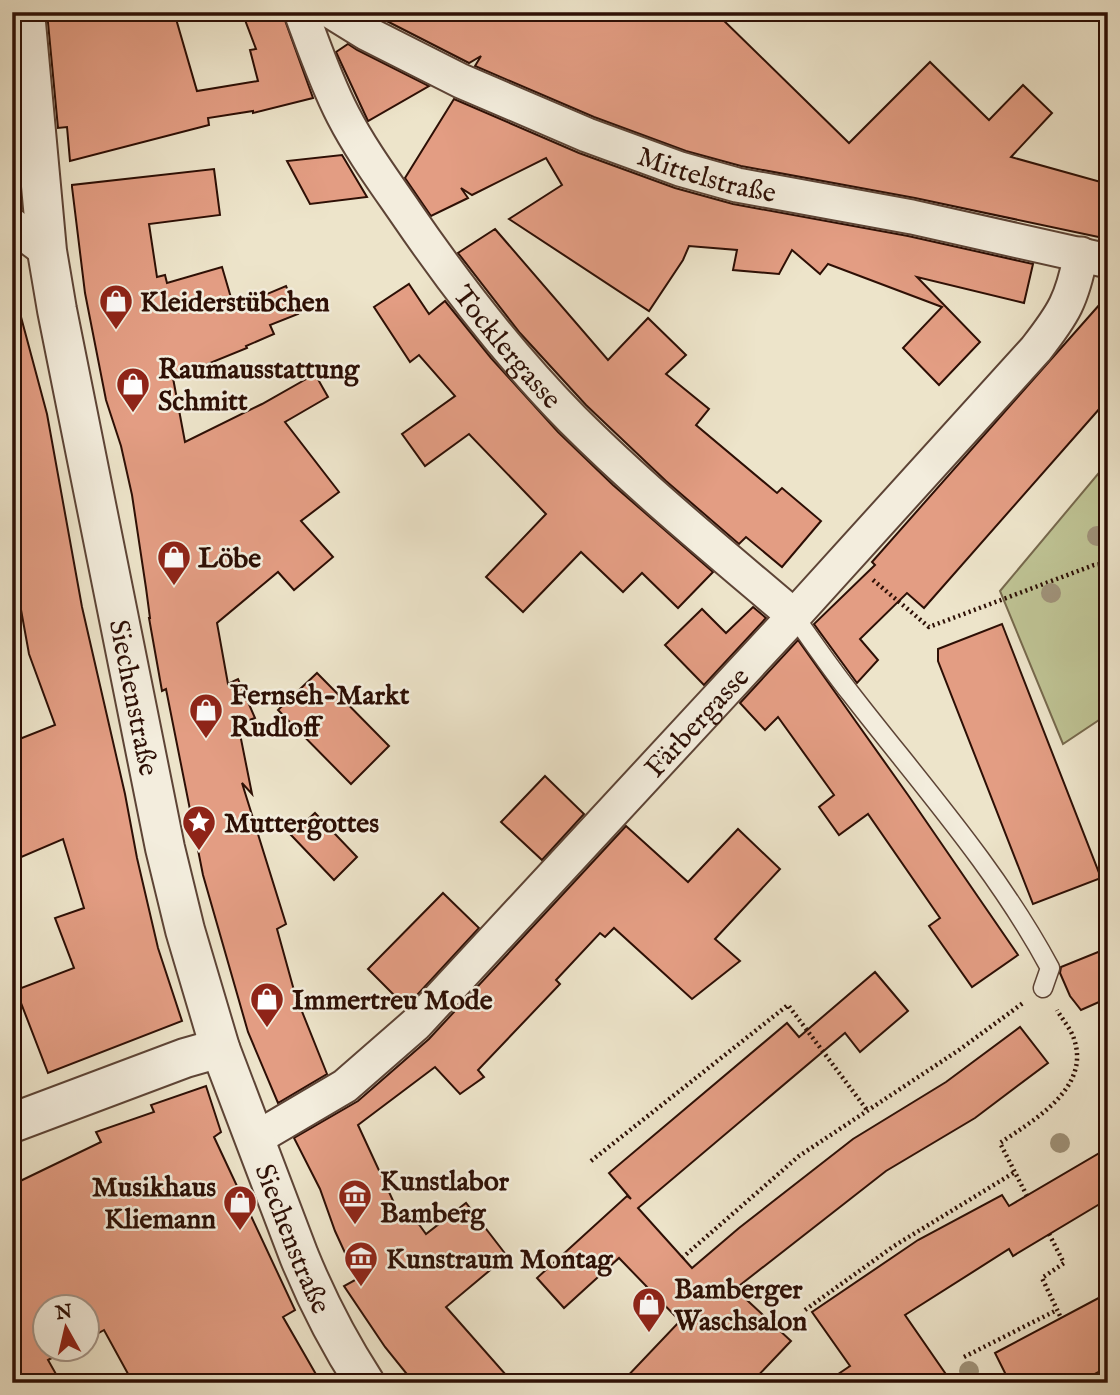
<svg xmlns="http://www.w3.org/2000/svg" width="1120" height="1395" font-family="'IM FELL English',serif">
	<rect width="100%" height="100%" fill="#ede4ca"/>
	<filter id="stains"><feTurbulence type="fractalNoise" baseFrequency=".00286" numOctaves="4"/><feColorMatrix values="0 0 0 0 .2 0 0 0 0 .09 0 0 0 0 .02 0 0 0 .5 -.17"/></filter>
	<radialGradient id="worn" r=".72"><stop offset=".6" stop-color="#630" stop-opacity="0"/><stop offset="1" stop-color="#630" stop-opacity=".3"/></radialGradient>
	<!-- green -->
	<path fill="#bec293" stroke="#76684c" stroke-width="2" d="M1108,462V714L1063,744L1000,591Z"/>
	<!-- building -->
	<g fill="#e39d83" stroke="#2d0f05" stroke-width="2">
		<path d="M47,12H174L197,91L258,81L250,50L256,49L242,12H282L313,98L253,113V111L208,118L209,125L70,161L67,127L58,128Z"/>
		<path d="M369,12H715L849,143L930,62L989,120L1023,85L1052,113L1011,157L1108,184V239L915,198L741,166L686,151L594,117L475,66L481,56L469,63Z"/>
		<path d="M348,44L357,50L429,86L368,121L336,52Z"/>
		<path d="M454,99L579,153L675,188L733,204L908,236L1033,264L1024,303L917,277L980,342L939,385L903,348L942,307L828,264L820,274L792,250L779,274L733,270L737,250L689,246L683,260L649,311L509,219L562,185L546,158L472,195L461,188L468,198L431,216L405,178Z"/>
		<path d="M342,155L367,197L310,204L287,161Z"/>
		<path d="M214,169L220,215L149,224L157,277L165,275L167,283L222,267L234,308L286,286L298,314L270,325L274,334L246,346L247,348L173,378L185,442L262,404L315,374L328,397L285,422L339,492L301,521L333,557L294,590L278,572L217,623L228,684L238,679L255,718L238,724L252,794L242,783L286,924L277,929L295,994L327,1074L278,1103L248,1032L203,875L166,689L162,691L149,618H150L146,588L132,495L121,446L106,400L85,293L72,187V185Z"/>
		<path d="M495,229L608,360L648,318L686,355L666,374L709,409L696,425L777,493L782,488L821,521L782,567L746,537L739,544L666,481L586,405L520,333L458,253Z"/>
		<path d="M409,284L429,314L445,301L491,358L558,432L613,485L713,572L678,608L642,573L623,592L581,552L523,612L486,577L546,514L469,434L425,466L402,434L455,396L419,355L410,362L374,307Z"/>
		<path d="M1108,295V399L924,608L907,593L860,639L878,660L857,683L814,624L875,565L872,562Z"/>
		<path d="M21,317L47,414L82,607L125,794L137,858L158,948L182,1021L48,1073L16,990L74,968L55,918L84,908L63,839L12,861V742L55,725L29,654L12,560V318Z"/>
		<path d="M753,607L766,618L704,685L665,645L702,609L726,633Z"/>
		<path d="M1002,624L1101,878L1033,904L938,661V649Z"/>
		<path d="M798,640L908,795L1018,955L972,987L929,926L940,918L868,814L839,835L819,807L834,795L778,717L765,730L740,703Z"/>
		<path d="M317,673L389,746L351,784L278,710Z"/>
		<path d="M545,776L584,814L542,860L501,822Z"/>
		<path d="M315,813L357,857L334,880L291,835Z"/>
		<path d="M626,826L688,882L738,829L780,869L715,939L740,961L692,999L614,928L605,937L600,933L556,980L560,984L478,1070L484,1077L460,1094L435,1067L358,1125L401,1218L410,1212L426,1234L466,1203L507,1256L446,1307L513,1383H414L385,1347L344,1286L357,1279L335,1231L320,1189L294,1138L358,1101L429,1039Z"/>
		<path d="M443,893L479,928L406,1007L368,969Z"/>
		<path d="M1108,948V998L1081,1010L1070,996L1060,973L1061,967Z"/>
		<path d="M875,972L908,1011L860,1052L845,1033L638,1208L692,1268L739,1228L853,1139L946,1082L1020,1027L1048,1063L975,1118L886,1171L735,1289L791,1341L751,1383H621L680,1321L619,1258L564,1308L537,1278L627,1196L631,1199L609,1173L787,1023L799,1037Z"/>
		<path d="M206,1086L221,1132L214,1137L295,1310L283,1317L321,1383H133L104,1330L88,1339V1307H46V1349H68L48,1360L61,1383H12V1185L101,1142L96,1132L154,1112L151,1105Z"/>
		<path d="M1108,1148V1199L1013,1256L1009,1249L905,1315L952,1383H825L850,1366L812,1312L918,1240L1002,1195L1009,1206Z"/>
		<path d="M1108,1293V1367L1078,1383H1010L995,1353Z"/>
	</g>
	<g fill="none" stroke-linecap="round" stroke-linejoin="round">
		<!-- service casing -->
		<g stroke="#5d4436" stroke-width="21">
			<path id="service" d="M794,616C813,642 831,669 851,694C920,783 997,869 1050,968L1043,988"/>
		</g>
		<!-- minor casing -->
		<g stroke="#5d4436" stroke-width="37">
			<g id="minor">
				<path id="s1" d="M301,12C314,47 326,82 343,115C361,150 384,181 406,213C456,286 510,356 572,419C642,489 719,552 794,616"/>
				<path id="s2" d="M332,12L366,33L461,81L587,135L680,169L737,185L912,217L1108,261"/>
				<path d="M12,225L47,251"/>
				<path id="s3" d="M255,1139L345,1086L416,1024L794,616L1036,349C1064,313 1072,300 1081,254"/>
			</g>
		</g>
		<!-- tertiary casing -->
		<g stroke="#5d4436" stroke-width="42">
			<g id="tertiary">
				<path id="s4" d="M25,12L47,251L57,310L165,848L185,930L220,1048L299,1256C317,1300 339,1343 365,1383"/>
				<path d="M12,1123L185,1058L220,1048"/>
			</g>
		</g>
		<!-- path -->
		<g stroke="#2d0f05" stroke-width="4.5" stroke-dasharray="2 3.5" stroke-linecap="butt">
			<path d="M873,580L929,627L1094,565L1108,563"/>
			<path d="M591,1161L788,1005L867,1110"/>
			<path d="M1027,1196L1000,1143C1034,1120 1091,1088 1074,1039C1071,1029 1062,1019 1057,1010"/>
			<path d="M1049,1234L1064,1263L1042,1278L1061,1318"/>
			<path d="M682,1258L799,1156L959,1050L1023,1003"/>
			<path d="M643,1292L648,1287"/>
			<path d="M805,1310L894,1246L1015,1172"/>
			<path d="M964,1357L1057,1310"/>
			<path d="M1088,1377L1092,1383"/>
		</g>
		<!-- service -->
		<use href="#service" stroke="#f3eddd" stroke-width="18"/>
		<!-- minor -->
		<use href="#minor" stroke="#f3eddd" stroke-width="33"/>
		<!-- tertiary -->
		<use href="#tertiary" stroke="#f3eddd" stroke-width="38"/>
	</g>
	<!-- trees -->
	<g fill="#9f9279">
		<circle cx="1097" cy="536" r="10"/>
		<circle cx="1051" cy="593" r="10"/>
		<circle cx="1060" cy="1143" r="10"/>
		<circle cx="969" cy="1371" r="10"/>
	</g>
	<!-- icons -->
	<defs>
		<g id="shop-pin" transform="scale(1.75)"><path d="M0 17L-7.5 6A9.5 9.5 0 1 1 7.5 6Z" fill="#8f2418" stroke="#f3eddd"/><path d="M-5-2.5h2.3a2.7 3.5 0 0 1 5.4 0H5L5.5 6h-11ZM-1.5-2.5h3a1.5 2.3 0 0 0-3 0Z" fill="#fff"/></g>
		<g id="sight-pin" transform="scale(1.75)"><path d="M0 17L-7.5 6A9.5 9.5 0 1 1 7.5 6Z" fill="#8f2418" stroke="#f3eddd"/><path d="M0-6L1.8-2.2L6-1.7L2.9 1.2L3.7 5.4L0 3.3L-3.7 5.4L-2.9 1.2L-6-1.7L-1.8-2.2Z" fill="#fff"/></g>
		<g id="museum-pin" transform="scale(1.75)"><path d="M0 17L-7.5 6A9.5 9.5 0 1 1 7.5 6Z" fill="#8f2418" stroke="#f3eddd"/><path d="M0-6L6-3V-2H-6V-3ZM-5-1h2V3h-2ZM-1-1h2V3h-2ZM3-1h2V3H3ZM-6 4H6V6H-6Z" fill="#fff"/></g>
	</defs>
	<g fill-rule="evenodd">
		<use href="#shop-pin" x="116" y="301"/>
		<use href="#shop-pin" x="133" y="384"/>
		<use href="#shop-pin" x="174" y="557"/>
		<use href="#shop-pin" x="206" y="710"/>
		<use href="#sight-pin" x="199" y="822"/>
		<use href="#shop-pin" x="267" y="999"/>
		<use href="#museum-pin" x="355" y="1196"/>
		<use href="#shop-pin" x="240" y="1202"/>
		<use href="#museum-pin" x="361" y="1258"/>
		<use href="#shop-pin" x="649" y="1304"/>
	</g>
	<g text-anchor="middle" stroke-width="5" stroke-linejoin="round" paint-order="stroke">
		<!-- street labels -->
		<g font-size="28" fill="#2d0f05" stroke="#f3eddd">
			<text dy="10" stroke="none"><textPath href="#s2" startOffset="410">Mittelstraße</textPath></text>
			<text dy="10" stroke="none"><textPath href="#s1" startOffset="396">Tocklergasse</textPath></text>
			<text dy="10" stroke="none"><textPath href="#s4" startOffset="695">Siechenstraße</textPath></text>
			<text dy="10" stroke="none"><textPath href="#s3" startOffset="611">Färbergasse</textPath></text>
			<text dy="10" stroke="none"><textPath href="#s4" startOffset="1260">Siechenstraße</textPath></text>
		</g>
		<!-- poi labels -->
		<g font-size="28" font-weight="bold" fill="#2d0f05" stroke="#f3eddd" text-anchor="start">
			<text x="140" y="311">Kleiderstübchen</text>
			<text x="158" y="378">Raumausstattung<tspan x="158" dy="32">Schmitt</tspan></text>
			<text x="198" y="567">Löbe</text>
			<text x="230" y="704">Fernseh-Markt<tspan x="230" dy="32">Rudloff</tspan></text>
			<text x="224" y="832">Muttergottes</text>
			<text x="292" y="1009">Immertreu Mode</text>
			<text x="380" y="1190">Kunstlabor<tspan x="380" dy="32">Bamberg</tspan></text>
			<text x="216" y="1196" text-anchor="end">Musikhaus<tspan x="216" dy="32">Kliemann</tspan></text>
			<text x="386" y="1268">Kunstraum Montag</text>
			<text x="674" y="1298">Bamberger<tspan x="674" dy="32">Waschsalon</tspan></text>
		</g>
	</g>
	<!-- margin -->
	<rect width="1120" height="1395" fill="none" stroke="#ede4ca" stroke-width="42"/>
	<rect x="14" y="14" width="1092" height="1367" fill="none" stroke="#2d0f05" stroke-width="3.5"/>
	<rect x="21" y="21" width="1078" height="1353" fill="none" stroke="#2d0f05" stroke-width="2"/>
	<!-- north arrow -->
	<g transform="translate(66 1328) rotate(352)"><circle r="33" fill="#f3eddd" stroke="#a49487" stroke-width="2"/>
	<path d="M0-5L12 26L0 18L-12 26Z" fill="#8f2418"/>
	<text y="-10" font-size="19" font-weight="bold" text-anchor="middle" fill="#2d0f05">N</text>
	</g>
	<rect width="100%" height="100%" filter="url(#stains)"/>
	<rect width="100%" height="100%" fill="url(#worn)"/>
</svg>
